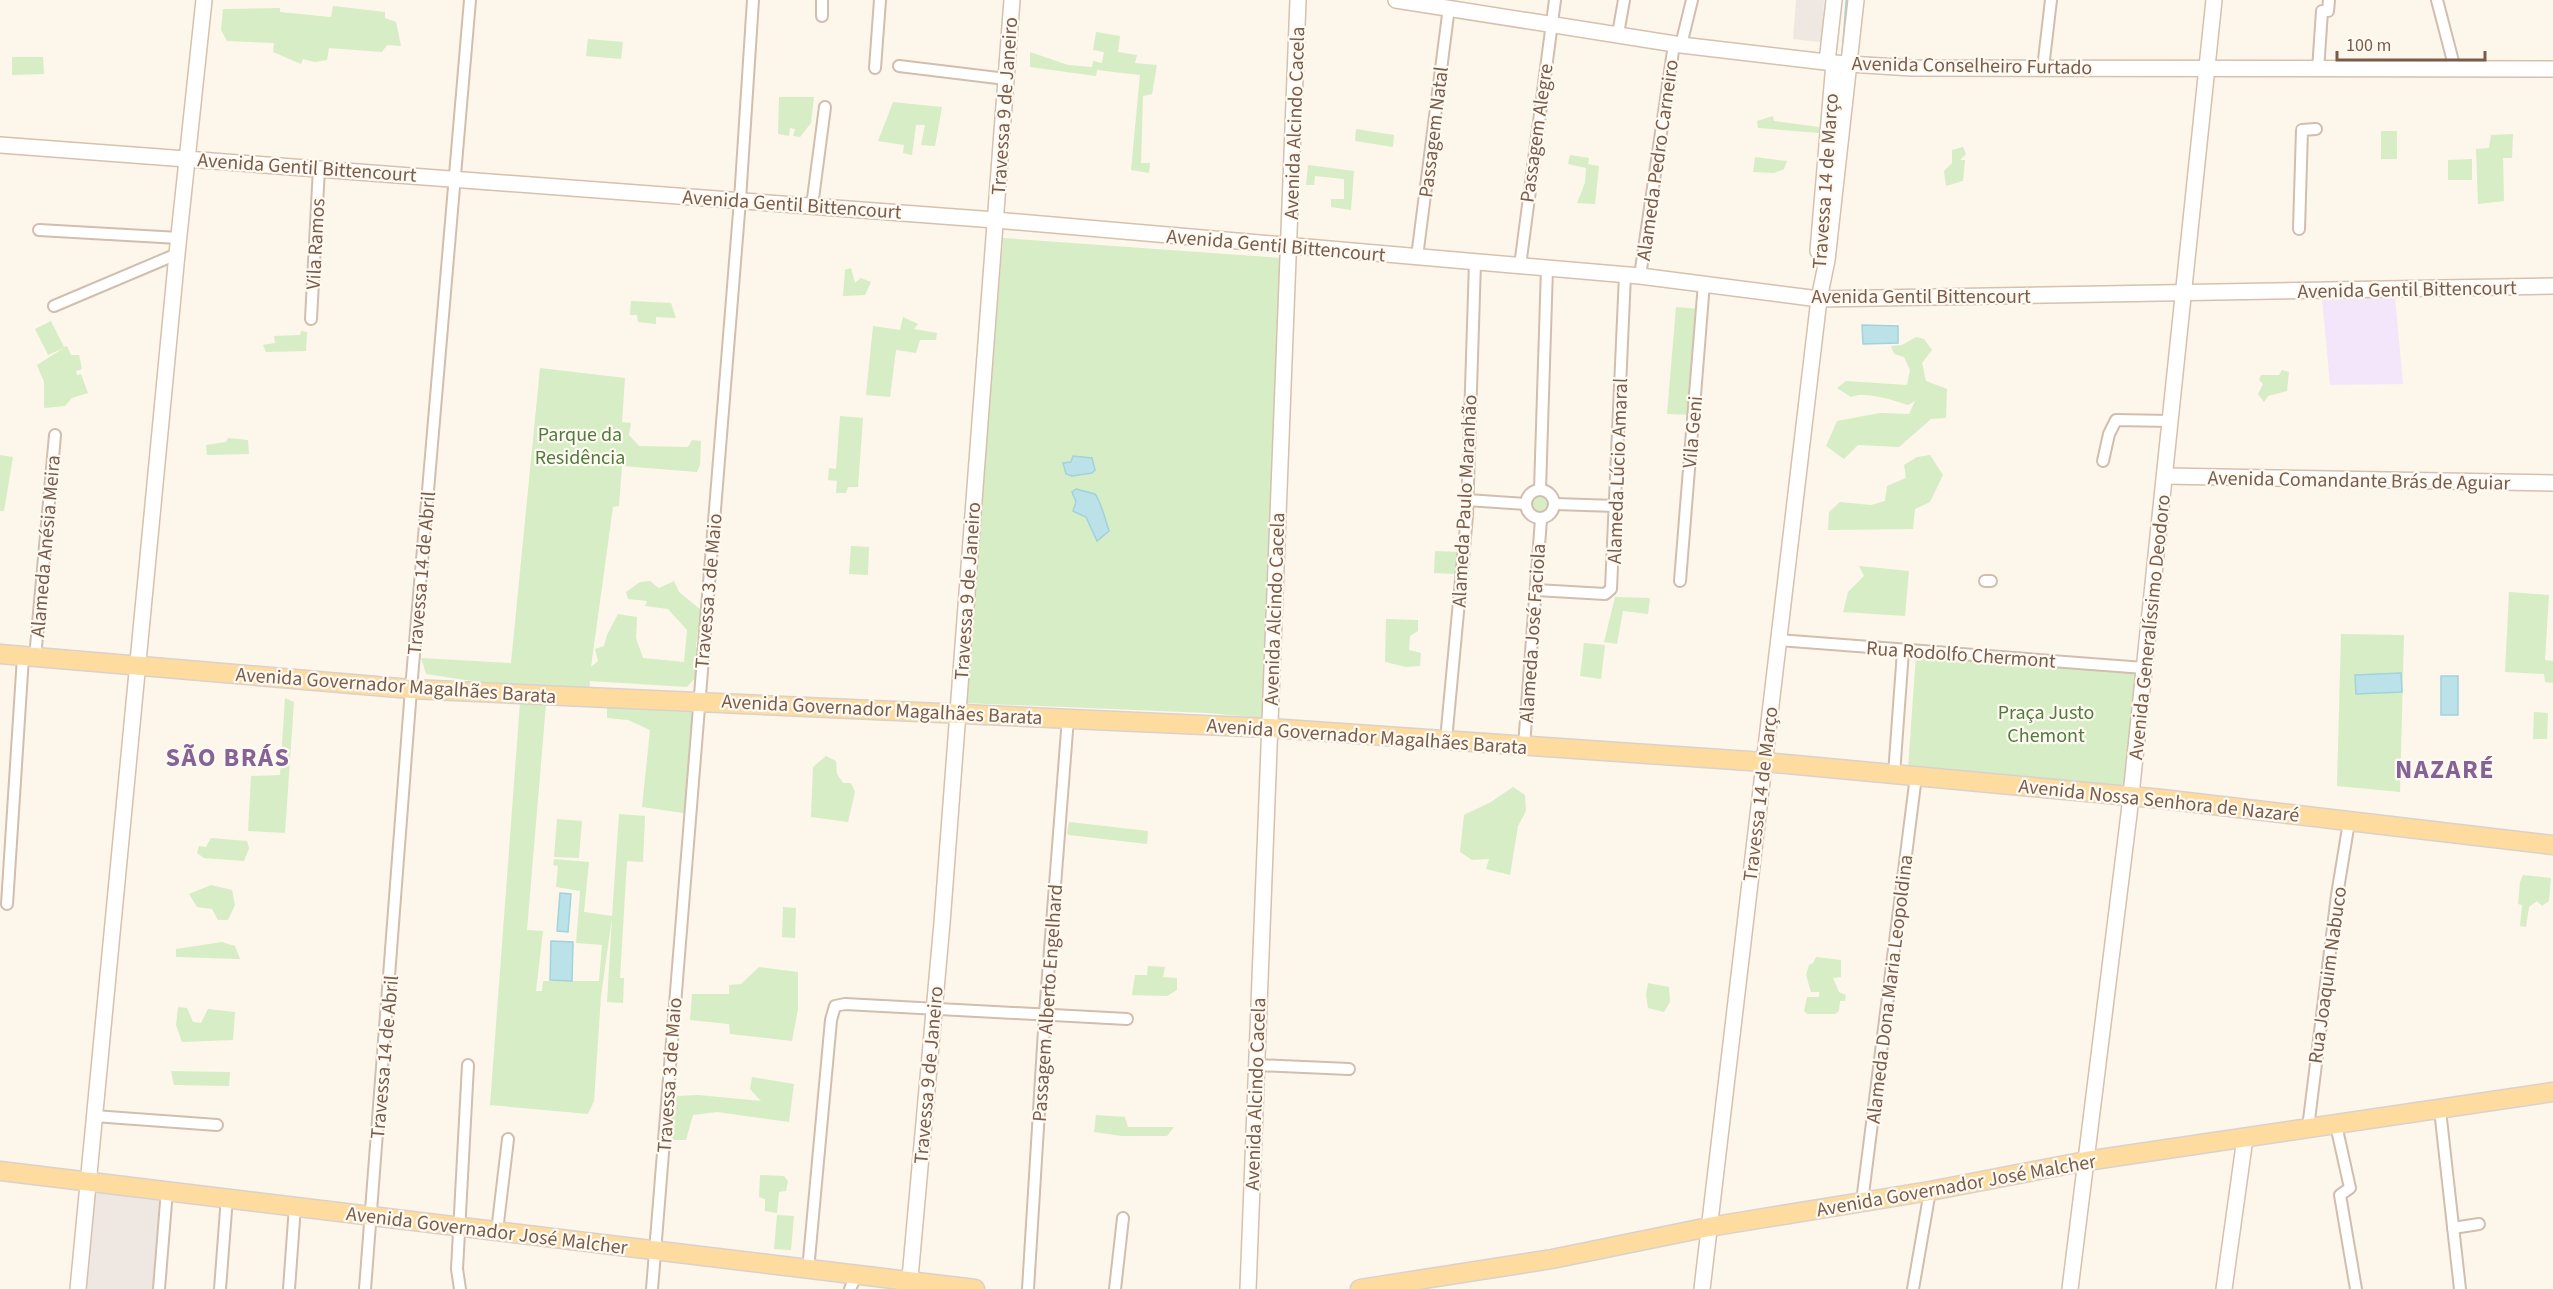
<svg xmlns="http://www.w3.org/2000/svg" width="2553" height="1289" font-family="'Source Sans 3',sans-serif">
	<rect width="100%" height="100%" fill="#fdf6ea"/>
	<!-- industrial -->
	<g fill="#efe8e2">
		<path d="M1796,0H1824L1823,18L1829,20L1827,43L1793,39Z"/>
		<path d="M88,1181L167,1190L159,1289H78Z"/>
	</g>
	<!-- education -->
	<path fill="#f3e6fa" d="M2395,297L2403,384L2330,385L2322,298Z"/>
	<!-- green -->
	<g fill="#d6edc6">
		<path d="M333,6L385,12V18L396,22L401,46L387,45L382,52L329,48L327,60L315,62L303,59L301,64L273,52L274,43L227,41L221,30L223,9L280,8V12L331,17Z"/>
		<path d="M1096,32L1120,36L1118,52L1137,55L1135,63L1157,65L1152,94L1143,96L1141,163H1150L1149,173L1131,170L1140,75L1097,70L1096,76L1030,67V52L1068,65L1092,67L1093,61L1102,63L1104,52L1093,50Z"/>
		<path d="M588,39L623,42L621,59L586,56Z"/>
		<path d="M12,57H43L44,74L12,75Z"/>
		<path d="M779,97H814L811,123L800,137L793,136L795,129L790,128L789,136L778,134Z"/>
		<path d="M893,102L942,107L935,146L921,145L925,125H916L912,155L903,153L904,145L878,141Z"/>
		<path d="M1773,116L1774,121L1819,127V133L1758,128L1757,121Z"/>
		<path d="M1356,129L1394,135L1393,147L1355,141Z"/>
		<rect x="2381" y="131" width="16" height="28"/>
		<path d="M2513,134L2512,158H2503L2504,201L2478,204L2476,149L2489,148L2491,135Z"/>
		<path d="M1963,147L1966,154L1960,160H1965L1963,181L1946,186L1944,171L1952,163V150Z"/>
		<path d="M1570,155L1589,158L1588,164L1599,166L1595,204L1577,203L1585,183L1586,168L1568,164Z"/>
		<path d="M1755,157L1787,161L1784,169L1774,173L1753,172Z"/>
		<path d="M2472,159V180H2448V160Z"/>
		<path d="M1308,165L1354,171L1351,210L1331,207V199H1344V179L1315,176L1314,185H1306Z"/>
		<path d="M1003,238L1282,258L1262,718L1208,713L966,703Z"/>
		<path d="M851,268L855,283L861,278L871,282L865,295L843,296L845,270Z"/>
		<path d="M631,301L671,303L676,318L656,317V324L638,322L637,315H630Z"/>
		<path d="M1676,307L1700,309L1690,415L1667,414Z"/>
		<path d="M903,317L918,324L914,329L937,333L936,340H920L916,353L896,350L890,397L866,395L873,326L900,330Z"/>
		<path d="M51,321L64,347L67,346L71,355H79L82,369L76,371L77,375L81,374L88,393L72,398L65,406L44,408V382L37,365L64,348L48,355L35,329Z"/>
		<path d="M301,331L307,332L306,351L266,352L263,345L275,343L274,336L300,335Z"/>
		<path d="M1916,337L1924,339L1932,350L1922,363L1926,381L1947,389L1946,418L1931,419L1899,447L1858,445L1844,459L1826,446L1837,421L1880,413L1909,414L1915,401L1908,405C1893,400 1865,391 1851,397L1837,388L1846,381L1907,385L1910,370L1904,357L1894,354L1891,346L1902,345Z"/>
		<path d="M540,368L625,378L622,422L631,423L629,435L639,446L688,447L692,440L701,441L700,465L697,472L622,466L619,506L613,507L591,667L598,661L595,649L604,646L607,635L618,614L637,617L636,638L643,658L684,662L687,630L668,609L645,606L647,601L628,599L626,592L640,582L650,581L659,588L674,581L679,592L701,610L696,646L699,653L697,676L687,687L590,681L589,691L512,687L426,674L421,658L511,663Z"/>
		<path d="M2282,370L2289,372L2287,391L2268,396L2264,402L2258,394L2263,384L2259,380L2261,375H2279Z"/>
		<path d="M840,416L863,418L858,487H848L846,493H836L837,481L828,480L829,468L836,469Z"/>
		<path d="M228,438L248,440L249,454L207,455L206,445L226,442Z"/>
		<path d="M0,455L13,457L4,511H0Z"/>
		<path d="M1930,455L1943,475L1930,502L1915,509L1913,529L1828,530L1829,512L1840,502L1871,505L1885,501L1887,486L1906,478L1904,465L1917,457Z"/>
		<circle cx="1540" cy="504" r="12"/>
		<path d="M851,546L869,547L868,575L849,574Z"/>
		<path d="M1435,551L1459,552L1457,574L1434,573Z"/>
		<path d="M1859,566L1909,571L1905,616L1843,612L1848,592L1864,576Z"/>
		<path d="M2509,592L2549,595L2545,660L2553,661V683L2545,682L2544,674L2505,672Z"/>
		<path d="M1615,597L1650,598L1648,614L1623,611L1617,644L1604,642Z"/>
		<path d="M1386,619L1418,620V631L1410,636L1409,650L1421,653L1420,666L1406,667L1385,662Z"/>
		<path d="M2341,634L2404,635L2400,792L2337,786Z"/>
		<path d="M1584,643L1605,645L1601,679L1580,676Z"/>
		<path d="M1916,655L2137,672L2128,790L1908,768Z"/>
		<path d="M285,698L294,702L285,833L248,831L251,776L280,775Z"/>
		<path d="M607,701L698,708L690,814L642,807L650,730L628,720L607,718Z"/>
		<path d="M520,703L546,704L527,930L543,931L536,991H542L543,981H599L602,945L576,943L580,891L556,887L558,866L553,865L554,859L589,862L584,912L612,916L619,814L645,816L643,862L627,861L620,978H624L623,1003L607,1002L612,918L601,996L594,1101L588,1114L490,1105Z"/>
		<path d="M2534,712L2548,713L2547,739H2533Z"/>
		<path d="M826,756L836,761L837,774L843,783H851L855,792L848,822L811,817L813,767Z"/>
		<path d="M1513,787L1525,795L1526,811L1518,826L1510,875L1486,869L1489,859L1472,860L1460,852L1464,815L1491,802Z"/>
		<path d="M557,819L582,821L579,858L554,857Z"/>
		<path d="M1069,822L1148,831L1147,844L1069,835L1067,834Z"/>
		<path d="M211,838L247,841L249,848L244,861L204,858L197,853L199,846L206,847Z"/>
		<path d="M2523,875L2551,878L2549,901L2542,906L2537,901L2529,907L2526,927L2520,926L2522,905L2518,904L2520,882Z"/>
		<path d="M211,885L232,890L235,905L228,920H218L212,909L197,907L189,894Z"/>
		<path d="M783,907L796,908L795,938L782,937Z"/>
		<path d="M222,942L235,946L240,959L176,957V949Z"/>
		<path d="M1816,957L1841,960V977L1833,978L1839,992L1846,995L1845,1001H1840L1839,1011L1835,1014H1807L1804,1011L1807,997H1819V992H1811L1806,975L1809,965L1813,963Z"/>
		<path d="M1148,966L1165,967L1163,977L1177,978V990L1167,996L1132,995L1135,975H1147Z"/>
		<path d="M759,967L798,972V1009L792,1041L730,1034L729,1024L690,1020L692,994H729V985L741,984Z"/>
		<path d="M1648,983L1669,987L1670,1002L1664,1012L1648,1008L1646,995Z"/>
		<path d="M178,1007L187,1008L193,1022L201,1023L208,1009L235,1012L233,1040L182,1042L176,1025Z"/>
		<path d="M171,1071L230,1072L229,1086L174,1085Z"/>
		<path d="M752,1077L794,1084L789,1122L717,1112L693,1115L686,1140H670L675,1096L698,1095L761,1101L750,1089Z"/>
		<path d="M1096,1115L1125,1117L1128,1127H1174L1167,1136H1122L1094,1132Z"/>
		<path d="M760,1175L784,1176L788,1181L786,1191L779,1192L777,1213L765,1211V1199L759,1197Z"/>
		<path d="M777,1215L794,1216L791,1250L774,1249Z"/>
	</g>
	<!-- water -->
	<g fill="#bce2e9" stroke="#a2d2db" stroke-width="1.5">
		<path d="M1862,325L1898,326V343L1863,344Z"/>
		<path d="M1073,456L1092,458L1095,470L1092,473L1072,476L1066,474L1063,463L1071,462Z"/>
		<path d="M1076,489L1095,494C1102,504 1105,519 1109,531L1097,541L1086,517L1073,511L1076,502L1072,492Z"/>
		<path d="M2401,673L2402,692L2356,694L2355,675Z"/>
		<rect x="2441" y="676" width="17" height="39"/>
		<path d="M560,893L571,894L568,932L557,931Z"/>
		<path d="M551,941L573,942L572,981L550,980Z"/>
	</g>
	<g fill="none" stroke-linecap="round" stroke-linejoin="round">
		<!-- stream -->
		<path stroke="#a2d2db" stroke-width="3" d="M1843,52L1847,0"/>
		<!-- street casing -->
		<g stroke="#d1beae" stroke-width="14">
			<g id="street">
				<path d="M2437,0L2455,69"/>
				<path d="M822,16V0"/>
				<path d="M1618,34L1624,0"/>
				<path d="M1681,45L1692,0"/>
				<path d="M899,66L1006,79"/>
				<path d="M875,68L880,0"/>
				<path d="M2043,68L2051,0"/>
				<path d="M2318,70L2322,11H2328L2329,0"/>
				<path d="M812,206L825,107"/>
				<path d="M2299,229L2302,130L2316,129"/>
				<path d="M39,230L179,238"/>
				<path d="M1417,257L1449,7"/>
				<path d="M1520,266L1555,0"/>
				<path d="M1640,276L1674,44"/>
				<path d="M54,306L177,254"/>
				<path d="M311,319L319,168"/>
				<path d="M2103,461L2109,434L2116,420L2171,421"/>
				<circle cx="1540" cy="504" r="14"/>
				<path d="M1540,490L1547,268"/>
				<path d="M1467,500L1526,504"/>
				<path d="M1555,504L1616,506"/>
				<path d="M1680,581L1704,283"/>
				<path d="M1985,581H1991"/>
				<path d="M1536,590L1605,594L1611,589L1625,275"/>
				<path d="M1778,640L2144,668"/>
				<path d="M35,658L55,435"/>
				<path d="M1446,740L1467,516L1475,262"/>
				<path d="M1524,746L1541,519"/>
				<path d="M1894,774L1903,651"/>
				<path d="M7,904L23,657"/>
				<path d="M1256,1065L1349,1069"/>
				<path d="M2440,1110L2460,1289"/>
				<path d="M94,1116L217,1125"/>
				<path d="M2336,1125L2350,1188L2340,1195L2356,1289"/>
				<path d="M2308,1128L2337,895L2349,822"/>
				<path d="M1862,1202L1916,776"/>
				<path d="M2453,1228L2479,1224"/>
				<path d="M497,1231L508,1139"/>
				<path d="M808,1270L831,1020L835,1006L845,1004L1127,1019"/>
				<path d="M159,1289L167,1190"/>
				<path d="M220,1289L227,1197"/>
				<path d="M289,1289L295,1206"/>
				<path d="M365,1289L411,689L470,0"/>
				<path d="M460,1289L457,1269L468,1065"/>
				<path d="M652,1289L740,200L753,0"/>
				<path d="M850,1289L856,1276"/>
				<path d="M1028,1289L1045,1014L1068,718"/>
				<path d="M1115,1289L1123,1218"/>
				<path d="M1913,1289L1930,1191"/>
			</g>
		</g>
		<!-- secondary casing -->
		<g stroke="#d7c0ad" stroke-width="18">
			<g id="secondary">
				<path d="M1396,0L1681,45L1834,63L1912,68L2553,69"/>
				<path d="M1827,62L1834,0"/>
				<path d="M0,145L995,220L1640,276L1819,299L2553,286"/>
				<path d="M1818,251L1834,63"/>
				<path d="M2165,476L2553,483"/>
				<path d="M78,1289L177,254L204,0"/>
				<path d="M909,1289L942,923L1012,0"/>
				<path d="M1248,1289L1298,0"/>
				<path d="M1702,1289L1819,299L1827,260L1856,0"/>
				<path d="M2070,1289L2129,814L2214,0"/>
				<path d="M2224,1289L2245,1138"/>
			</g>
		</g>
		<!-- primary casing -->
		<g stroke="#dad1cd" stroke-width="21">
			<g id="primary">
				<path d="M0,654L411,689L1269,728L1764,762L2162,799L2553,845"/>
				<path d="M0,1171L975,1289"/>
				<path d="M1360,1289L1552,1259L1709,1227L1930,1191L2086,1161L2553,1092"/>
			</g>
		</g>
		<!-- street -->
		<use href="#street" stroke="#fff" stroke-width="10"/>
		<!-- secondary -->
		<use href="#secondary" stroke="#fff" stroke-width="15"/>
		<!-- primary -->
		<use href="#primary" stroke="#fedca0" stroke-width="18"/>
	</g>
	<g text-anchor="middle" stroke-width="4.5" stroke-linejoin="round" paint-order="stroke">
		<!-- street labels -->
		<g font-size="20" fill="#7a5c4b" stroke="#fffaf1">
			<text transform="translate(1972 65) rotate(1)" y="7">Avenida Conselheiro Furtado</text>
			<text transform="translate(1004 106) rotate(-86)" y="7">Travessa 9 de Janeiro</text>
			<text transform="translate(1294 123) rotate(-88)" y="7">Avenida Alcindo Cacela</text>
			<text transform="translate(1433 132) rotate(-83)" y="7">Passagem Natal</text>
			<text transform="translate(1536 133) rotate(-82)" y="7">Passagem Alegre</text>
			<text transform="translate(1657 160) rotate(-82)" y="7">Alameda Pedro Carneiro</text>
			<text transform="translate(307 167) rotate(4)" y="7">Avenida Gentil Bittencourt</text>
			<text transform="translate(1825 181) rotate(-86)" y="7">Travessa 14 de Março</text>
			<text transform="translate(792 204) rotate(4)" y="7">Avenida Gentil Bittencourt</text>
			<text transform="translate(315 244) rotate(-87)" y="7">Vila Ramos</text>
			<text transform="translate(1276 245) rotate(5)" y="7">Avenida Gentil Bittencourt</text>
			<text transform="translate(2407 289) rotate(-1)" y="7">Avenida Gentil Bittencourt</text>
			<text x="1921" y="303">Avenida Gentil Bittencourt</text>
			<text transform="translate(1692 432) rotate(-85)" y="7">Vila Geni</text>
			<text transform="translate(1617 471) rotate(-88)" y="7">Alameda Lúcio Amaral</text>
			<text transform="translate(2359 480) rotate(1)" y="7">Avenida Comandante Brás de Aguiar</text>
			<text transform="translate(1464 501) rotate(-87)" y="7">Alameda Paulo Maranhão</text>
			<text transform="translate(45 546) rotate(-85)" y="7">Alameda Anésia Meira</text>
			<text transform="translate(421 573) rotate(-85)" y="7">Travessa 14 de Abril</text>
			<text transform="translate(708 591) rotate(-85)" y="7">Travessa 3 de Maio</text>
			<text transform="translate(967 591) rotate(-86)" y="7">Travessa 9 de Janeiro</text>
			<text transform="translate(1274 609) rotate(-88)" y="7">Avenida Alcindo Cacela</text>
			<text transform="translate(2149 627) rotate(-84)" y="7">Avenida Generalíssimo Deodoro</text>
			<text transform="translate(1532 633) rotate(-86)" y="7">Alameda José Faciola</text>
			<text transform="translate(1961 654) rotate(4)" y="7">Rua Rodolfo Chermont</text>
			<text transform="translate(396 685) rotate(4)" y="7">Avenida Governador Magalhães Barata</text>
			<text transform="translate(882 709) rotate(3)" y="7">Avenida Governador Magalhães Barata</text>
			<text transform="translate(1367 736) rotate(4)" y="7">Avenida Governador Magalhães Barata</text>
			<text transform="translate(1760 794) rotate(-83)" y="7">Travessa 14 de Março</text>
			<text transform="translate(2159 800) rotate(6)" y="7">Avenida Nossa Senhora de Nazaré</text>
			<text transform="translate(2327 975) rotate(-82)" y="7">Rua Joaquim Nabuco</text>
			<text transform="translate(1889 989) rotate(-83)" y="7">Alameda Dona Maria Leopoldina</text>
			<text transform="translate(1047 1003) rotate(-86)" y="7">Passagem Alberto Engelhard</text>
			<text transform="translate(384 1057) rotate(-85)" y="7">Travessa 14 de Abril</text>
			<text transform="translate(669 1075) rotate(-86)" y="7">Travessa 3 de Maio</text>
			<text transform="translate(928 1075) rotate(-85)" y="7">Travessa 9 de Janeiro</text>
			<text transform="translate(1255 1094) rotate(-88)" y="7">Avenida Alcindo Cacela</text>
			<text transform="translate(1956 1185) rotate(-10)" y="7">Avenida Governador José Malcher</text>
			<text transform="translate(487 1230) rotate(7)" y="7">Avenida Governador José Malcher</text>
		</g>
		<!-- park labels -->
		<g font-size="20" fill="#507a3f" stroke="#fffaf1">
			<text x="580" y="441">Parque da<tspan x="580" dy="23">Residência</tspan></text>
			<text x="2046" y="719">Praça Justo<tspan x="2046" dy="23">Chemont</tspan></text>
		</g>
		<!-- district labels -->
		<g font-size="26" font-weight="bold" letter-spacing="1.5" fill="#856396" stroke="#fffaf1">
			<text x="228" y="766">SÃO BRÁS</text>
			<text x="2445" y="778">NAZARÉ</text>
		</g>
	</g>
	<!-- scale -->
	<path d="M2337 51v9h148v-9" fill="none" stroke="#7a5c4b" stroke-width="3"/>
	<text x="2346" y="51" font-size="18" fill="#7a5c4b" stroke="#fffaf1" stroke-width="4.5" paint-order="stroke">100 m</text>
</svg>
